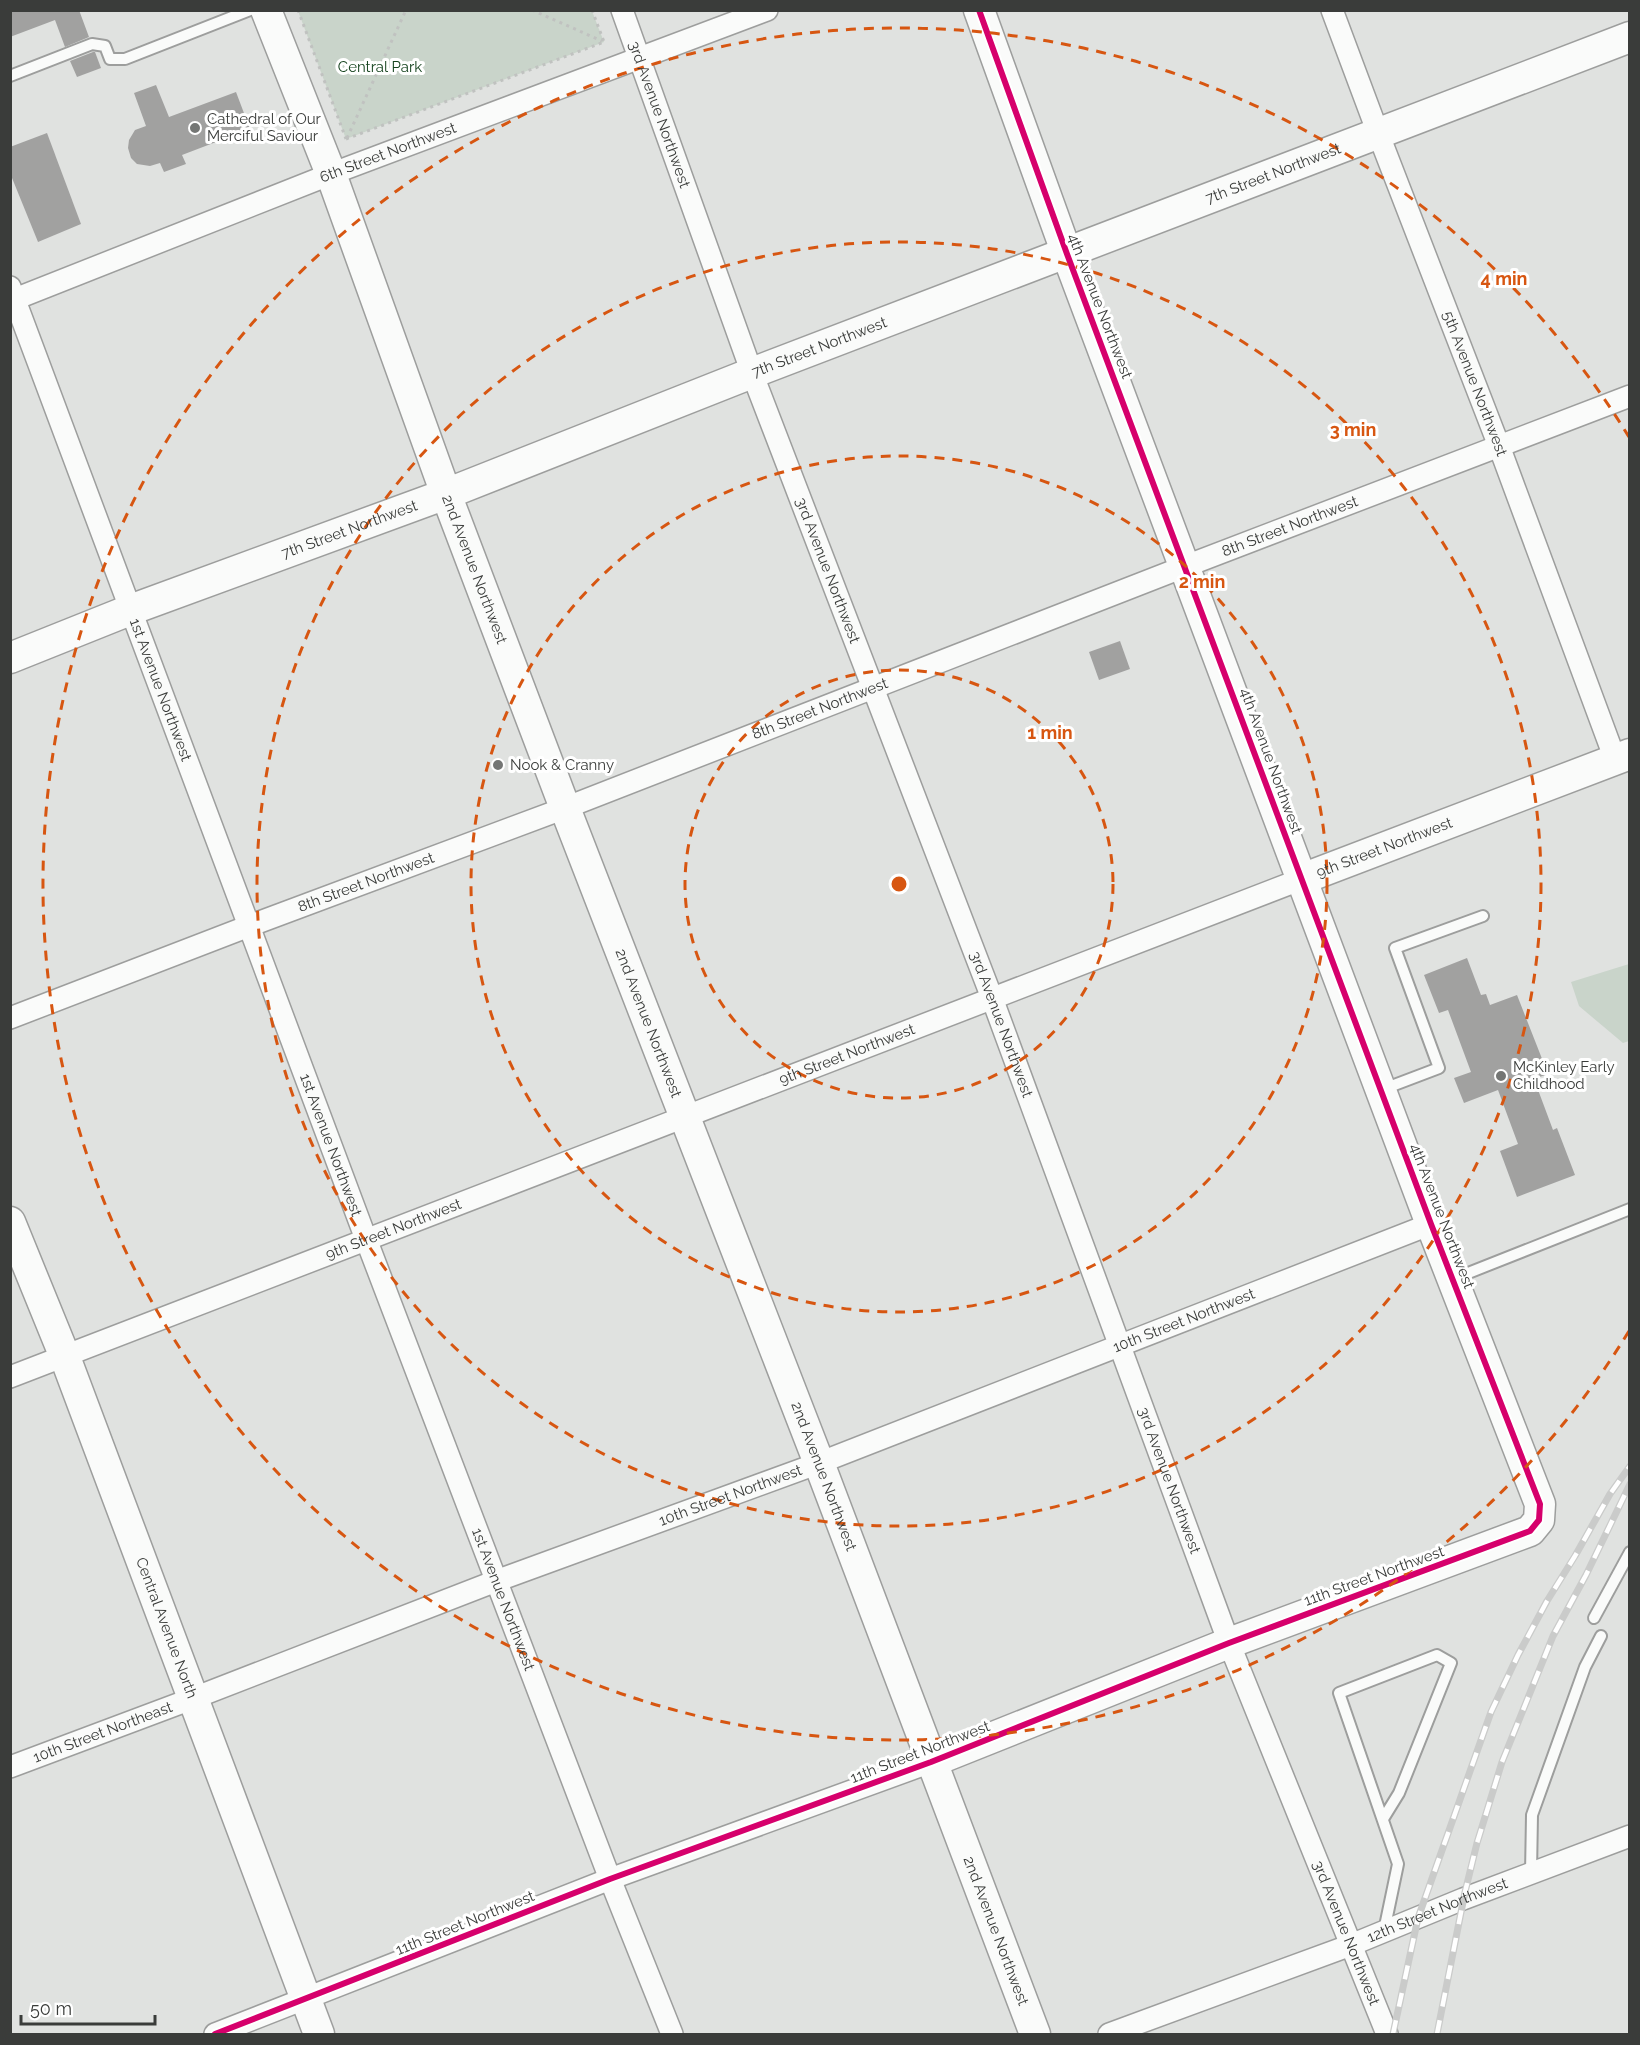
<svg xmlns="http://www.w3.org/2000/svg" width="1640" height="2045" font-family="Raleway,sans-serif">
	<rect width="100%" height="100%" fill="#e0e2e0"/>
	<!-- green -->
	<g fill="#c9d4ca">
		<path d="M298,11H592L604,42L346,139Z"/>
		<path d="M1629,964V1041L1623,1043L1579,1006L1571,982Z"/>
	</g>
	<!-- building -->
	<g fill="#a1a1a0">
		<path d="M10,10H79L89,37L65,47L55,20L10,37Z"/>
		<path d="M93,52H95L101,68L77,77L70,61Z"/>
		<path d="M156,85L169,117L236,92L250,129L182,155L186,164L164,172L160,163L150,166L137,164L131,158L128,148L129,140L135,130L146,126L134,93Z"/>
		<path d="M47,133L81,224L38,242L10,173V147Z"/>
		<path d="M1120,641L1130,669L1099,680L1089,652Z"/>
		<path d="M1467,958L1481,995L1486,994L1490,1005L1517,995L1548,1074L1534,1079L1553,1130L1557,1128L1575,1175L1517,1197L1500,1151L1518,1144L1498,1090L1464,1103L1454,1078L1471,1072L1448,1010L1439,1013L1424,975Z"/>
	</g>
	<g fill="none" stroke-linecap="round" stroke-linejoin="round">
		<!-- lane casing -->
		<g stroke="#9d9e9d" stroke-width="14">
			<g id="lane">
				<path d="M10,76L92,44L105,46L110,59H125L250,10"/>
				<path d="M1381,1090L1439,1068L1395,948L1483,916"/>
				<path d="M1453,1279L1630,1209"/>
				<path d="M1594,1618L1630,1552"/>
				<path d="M1383,1819L1399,1793L1451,1663L1437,1655L1339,1693L1398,1864L1384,1931"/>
				<path d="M1531,1873L1532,1815L1585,1667L1601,1636"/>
			</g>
		</g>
		<!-- street casing -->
		<g stroke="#9d9e9d" stroke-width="24">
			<g id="street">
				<path id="s1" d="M622,10L752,373L992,998L1229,1643L1387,2034"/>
				<path id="s2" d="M1332,10L1378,133L1499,446L1615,759"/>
				<path id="s3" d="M10,287L366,1239L610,1879L672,2034"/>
				<path id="s4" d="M10,301L331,174L767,10"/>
				<path id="s5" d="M10,1018L249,926L565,808L1186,566L1630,396"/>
				<path id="s6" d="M10,1377L1302,879"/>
				<path id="s7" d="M10,1767L194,1698L496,1581L819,1463L1431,1224"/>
				<path d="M215,2034L610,1879L931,1762"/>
				<path id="s8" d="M1109,2034L1351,1945L1463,1899L1630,1836"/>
			</g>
		</g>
		<!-- secondary casing -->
		<g stroke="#9d9e9d" stroke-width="33">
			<g id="secondary">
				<path id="s9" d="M266,10L331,174L446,494L565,808L819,1463L1035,2034"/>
				<path id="s10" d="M10,658L130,610L446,494L752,373L1630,37"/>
				<path id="s11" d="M1302,879L1630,754"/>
				<path id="s12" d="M10,1222L65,1357L319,2034"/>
				<path d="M931,1762L1229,1643L1530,1531L1539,1520L1540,1504L1431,1224L1067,254L979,10"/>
			</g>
		</g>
		<!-- path -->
		<g stroke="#c0c2c0" stroke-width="3" stroke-dasharray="3 4.5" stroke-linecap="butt">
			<path d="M298,10L346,139"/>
			<path d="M532,10L602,41"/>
			<path d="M592,10L604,42"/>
			<path d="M347,138L406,10"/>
			<path d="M346,139L604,42"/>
		</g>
		<!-- lane -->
		<use href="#lane" stroke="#fafbfa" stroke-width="10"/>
		<!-- street -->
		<use href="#street" stroke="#fafbfa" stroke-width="21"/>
		<!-- secondary -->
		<use href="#secondary" stroke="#fafbfa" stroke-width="30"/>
		<!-- rail casing -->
		<g stroke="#cacbca" stroke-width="7">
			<g id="rail">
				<path d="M1393,2034L1418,1918L1491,1712L1518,1655L1547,1601L1575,1556L1610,1494L1630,1466"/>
				<path d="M1437,2034L1465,1892L1477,1843L1502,1762L1553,1636L1586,1575L1630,1484"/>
			</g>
		</g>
		<!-- rail -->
		<use href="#rail" stroke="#fff" stroke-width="4.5" stroke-dasharray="14" stroke-linecap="butt"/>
		<!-- cycleway casing -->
		<g stroke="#fff" stroke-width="10">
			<path id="cycleway" d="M215,2034L610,1879L931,1762L1229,1643L1530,1531L1539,1520L1540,1504L1431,1224L1067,254L979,10"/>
		</g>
		<!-- cycleway -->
		<use href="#cycleway" stroke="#d6006c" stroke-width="6"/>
	</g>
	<!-- distance rings -->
	<g fill="none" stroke="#d75611" stroke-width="3" stroke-dasharray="10 8">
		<circle cx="899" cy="884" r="214"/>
		<circle cx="899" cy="884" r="428"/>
		<circle cx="899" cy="884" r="642"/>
		<path d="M1629 1331A856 856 0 1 1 1629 437"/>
	</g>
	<!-- markers -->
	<g fill="#747674" stroke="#fff" stroke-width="2">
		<circle cx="195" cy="128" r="6"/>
		<circle cx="498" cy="765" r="6"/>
		<circle cx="1501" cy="1076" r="6"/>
	</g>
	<g text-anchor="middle" stroke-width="6" stroke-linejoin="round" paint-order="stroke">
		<!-- park labels -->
		<g font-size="15" fill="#15431e" stroke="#fff">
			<text x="380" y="72">Central Park</text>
		</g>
		<!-- street labels -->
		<g font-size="15" fill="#3a3c3a" stroke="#fff">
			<text dy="5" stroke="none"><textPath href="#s1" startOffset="111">3rd Avenue Northwest</textPath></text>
			<text dy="5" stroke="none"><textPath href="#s4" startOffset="406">6th Street Northwest</textPath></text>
			<text dy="5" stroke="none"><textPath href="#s10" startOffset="1353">7th Street Northwest</textPath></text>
			<text transform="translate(1100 306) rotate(69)" y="5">4th Avenue Northwest</text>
			<text dy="5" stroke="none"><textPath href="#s10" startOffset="867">7th Street Northwest</textPath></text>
			<text dy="5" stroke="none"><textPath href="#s2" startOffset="400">5th Avenue Northwest</textPath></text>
			<text dy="5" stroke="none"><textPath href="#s5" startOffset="1371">8th Street Northwest</textPath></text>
			<text dy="5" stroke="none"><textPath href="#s10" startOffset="363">7th Street Northwest</textPath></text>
			<text dy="5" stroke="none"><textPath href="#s9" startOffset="597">2nd Avenue Northwest</textPath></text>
			<text dy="5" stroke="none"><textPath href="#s1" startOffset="597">3rd Avenue Northwest</textPath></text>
			<text dy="5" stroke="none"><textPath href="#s3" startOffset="430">1st Avenue Northwest</textPath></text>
			<text dy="5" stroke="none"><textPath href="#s5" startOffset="867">8th Street Northwest</textPath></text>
			<text transform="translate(1271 761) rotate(70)" y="5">4th Avenue Northwest</text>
			<text dy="5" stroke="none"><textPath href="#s11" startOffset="88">9th Street Northwest</textPath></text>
			<text dy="5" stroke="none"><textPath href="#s5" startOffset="381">8th Street Northwest</textPath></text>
			<text dy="5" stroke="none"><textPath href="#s9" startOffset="1083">2nd Avenue Northwest</textPath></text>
			<text dy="5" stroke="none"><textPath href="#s1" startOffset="1083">3rd Avenue Northwest</textPath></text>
			<text dy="5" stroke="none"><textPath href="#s6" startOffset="897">9th Street Northwest</textPath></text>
			<text dy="5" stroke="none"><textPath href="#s3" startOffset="916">1st Avenue Northwest</textPath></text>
			<text transform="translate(1442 1216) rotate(69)" y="5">4th Avenue Northwest</text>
			<text dy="5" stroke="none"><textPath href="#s6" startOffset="411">9th Street Northwest</textPath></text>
			<text dy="5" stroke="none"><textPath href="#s7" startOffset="1256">10th Street Northwest</textPath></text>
			<text dy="5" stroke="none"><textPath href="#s9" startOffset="1569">2nd Avenue Northwest</textPath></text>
			<text dy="5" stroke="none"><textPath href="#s1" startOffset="1569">3rd Avenue Northwest</textPath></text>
			<text dy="5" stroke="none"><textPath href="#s7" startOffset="770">10th Street Northwest</textPath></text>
			<text transform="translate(1374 1576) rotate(-20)" y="5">11th Street Northwest</text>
			<text dy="5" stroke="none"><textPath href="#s3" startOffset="1402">1st Avenue Northwest</textPath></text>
			<text dy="5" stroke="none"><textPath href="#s12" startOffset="435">Central Avenue North</textPath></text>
			<text dy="5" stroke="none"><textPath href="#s7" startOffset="99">10th Street Northeast</textPath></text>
			<text transform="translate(920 1752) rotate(-21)" y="5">11th Street Northwest</text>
			<text dy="5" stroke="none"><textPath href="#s8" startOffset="351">12th Street Northwest</textPath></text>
			<text transform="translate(465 1923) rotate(-22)" y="5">11th Street Northwest</text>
			<text dy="5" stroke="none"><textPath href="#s9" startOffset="2055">2nd Avenue Northwest</textPath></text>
			<text dy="5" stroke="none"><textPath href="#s1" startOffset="2055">3rd Avenue Northwest</textPath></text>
		</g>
		<!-- poi labels -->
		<g font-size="15" fill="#3a3c3a" stroke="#fff" text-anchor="start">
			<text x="207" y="124">Cathedral of Our<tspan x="207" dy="17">Merciful Saviour</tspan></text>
			<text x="510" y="770">Nook &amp; Cranny</text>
			<text x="1513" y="1072">McKinley Early<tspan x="1513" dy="17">Childhood</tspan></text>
		</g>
	</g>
	<circle cx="899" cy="884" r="9" fill="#d75611" stroke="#fff" stroke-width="3"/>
	<g font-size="18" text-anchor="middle" font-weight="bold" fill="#d75611" stroke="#fff" stroke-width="6" stroke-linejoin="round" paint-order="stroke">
		<text x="1504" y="285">4 min</text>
		<text x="1353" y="436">3 min</text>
		<text x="1202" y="588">2 min</text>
		<text x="1050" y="739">1 min</text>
	</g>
	<!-- border -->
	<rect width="1640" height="2045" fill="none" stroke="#3a3c3a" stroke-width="24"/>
	<!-- scale -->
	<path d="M21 2015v9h134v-9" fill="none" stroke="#3a3c3a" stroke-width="3"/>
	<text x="30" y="2015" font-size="18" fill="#3a3c3a" stroke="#ffffff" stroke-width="4.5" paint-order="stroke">50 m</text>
</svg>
